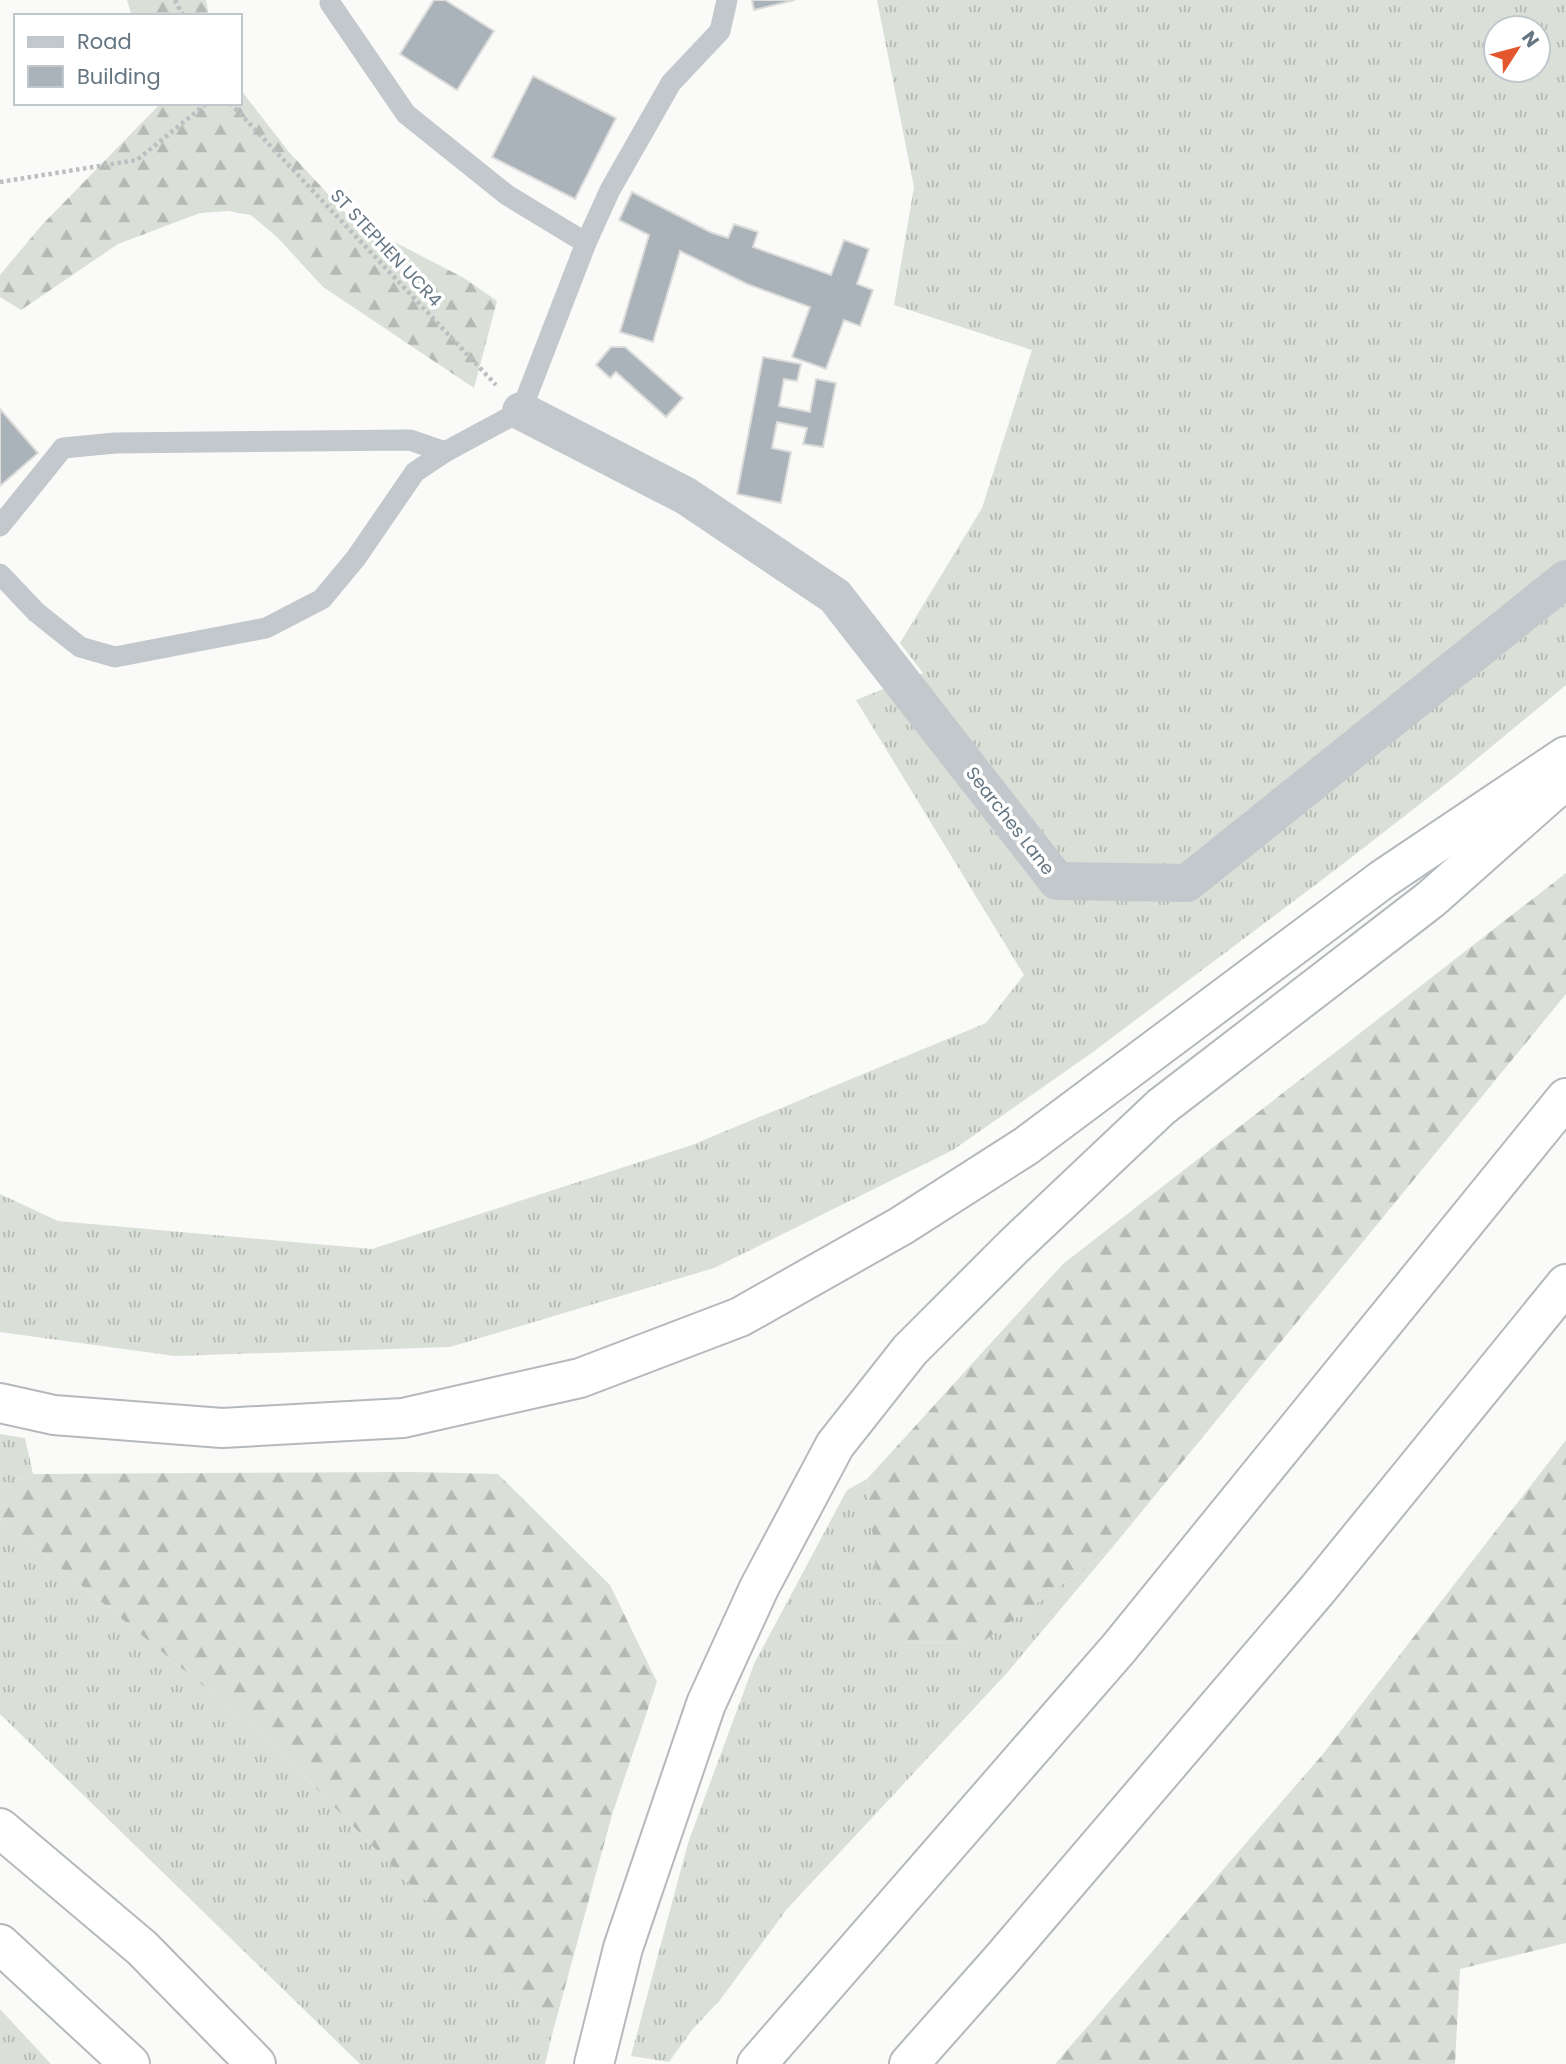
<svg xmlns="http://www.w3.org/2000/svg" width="1566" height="2064" font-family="Poppins,sans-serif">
	<defs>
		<pattern id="grass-tufts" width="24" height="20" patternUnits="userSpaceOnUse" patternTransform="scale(1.75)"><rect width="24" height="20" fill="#dadfd7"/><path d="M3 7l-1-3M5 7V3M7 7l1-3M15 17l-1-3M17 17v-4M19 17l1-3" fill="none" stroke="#b4b9b4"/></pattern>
		<pattern id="forest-firs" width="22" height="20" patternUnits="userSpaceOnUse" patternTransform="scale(1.75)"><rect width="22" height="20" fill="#dadfd7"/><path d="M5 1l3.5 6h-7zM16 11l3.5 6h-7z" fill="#b4b9b4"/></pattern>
	</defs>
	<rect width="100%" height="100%" fill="#fafaf8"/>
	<!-- grass -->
	<g fill="url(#grass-tufts)" fill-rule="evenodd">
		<path d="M877,0H1566V685L1456,776L1339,867L1093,1052L953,1150L714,1268L450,1347L175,1356L0,1332V1194L58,1221L372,1249L692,1145L986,1023L1024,975L856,700L923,673L900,643L982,508L1032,350L894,305L914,187ZM1496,28H1538V70H1496Z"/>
		<path d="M0,1434L25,1438L33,1474L0,1485Z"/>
		<path d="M867,1479L884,1642L981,1643L1111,1549L1006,1674L787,1909L720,2000L692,2030L669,2062L631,2056L688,1843L754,1664L847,1490Z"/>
		<path d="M0,1518L272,1743L553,2031L545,2064H360L0,1714Z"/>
		<path d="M0,2009L51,2064H0Z"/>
	</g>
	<!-- forest -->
	<g fill="url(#forest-firs)">
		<path d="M127,0H206L209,16H132Z"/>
		<path d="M240,89L289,152L352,220L464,278L497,301L474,388L323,287L278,238L251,215L228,211L200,213L118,244L21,310L0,297V275L41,226L161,103H240Z"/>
		<path d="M1566,873V994L1111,1549L981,1643L883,1642L867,1479L1063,1264Z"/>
		<path d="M1566,1440V1943L1460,1969L1455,2064H1055L1323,1754Z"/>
		<path d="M413,1472L498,1474L610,1585L657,1682L612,1815L553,2031L272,1743L0,1518V1485L33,1474Z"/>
	</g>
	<!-- building -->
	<g fill="#aab3b9" stroke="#dcdcda" stroke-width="2">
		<path d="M434,0H445L494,31L457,90L400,54Z"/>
		<path d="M752,0H795L754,10Z"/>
		<path d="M533,76L616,118L575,199L492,157Z"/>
		<path d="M632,192L710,232L728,238L734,224L758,232L753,247L831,275L844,240L869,249L857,284L873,290L860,326L844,320L826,369L792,357L810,307L747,284L680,251L653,342L620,332L649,235L619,220Z"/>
		<path d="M611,347H625L683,398L666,417L616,372L610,378L596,365Z"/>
		<path d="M763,357L801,364L797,381L784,379L779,406L810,412L816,379L836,383L823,447L803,444L807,428L777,422L772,448L791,452L781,503L737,494Z"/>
		<path d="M0,409L38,453L0,486Z"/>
	</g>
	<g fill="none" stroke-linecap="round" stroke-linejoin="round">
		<!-- highway casing -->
		<g stroke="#b4b9bd" stroke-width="42">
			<g id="highway">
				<path d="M0,1403L54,1415L222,1428L403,1418L580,1378L740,1317L901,1226L1026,1146L1383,879L1566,756"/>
				<path d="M0,1828L142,1948L256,2064"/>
				<path d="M0,1944L130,2064"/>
				<path d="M594,2064L623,1948L706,1704L759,1588L835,1445L910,1350L1013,1247L1161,1107L1431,899L1564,781"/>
				<path d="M757,2064L1119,1648L1566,1098"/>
				<path d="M909,2064L1002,1959L1318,1589L1566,1284"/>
			</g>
		</g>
		<!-- path -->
		<g stroke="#bbbfc2" stroke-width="4.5" stroke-dasharray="3.5 3.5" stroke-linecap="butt">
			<path d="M175,0L183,16"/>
			<path d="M230,103L496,385"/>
			<path d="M0,182L137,160L207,103"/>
		</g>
		<!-- lane -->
		<g stroke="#c3c8cc" stroke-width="21">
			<path d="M330,3L406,114L507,195L586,243"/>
			<path d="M0,526L63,448L115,443L410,440L445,452"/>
			<path d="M0,574L36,612L80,647L115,657L266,628L322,599L356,558L415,472L445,452L521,411L586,243L610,190L671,83L720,31L727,0"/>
		</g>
		<!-- street -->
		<path stroke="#c3c8cc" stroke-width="38" d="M521,411L686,496L835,596L1057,881L1187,883L1566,579"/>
		<!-- highway -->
		<use href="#highway" stroke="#fff" stroke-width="38"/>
	</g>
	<g text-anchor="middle" stroke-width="7" stroke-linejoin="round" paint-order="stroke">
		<!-- street labels -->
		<g font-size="18" fill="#657683" stroke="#fff">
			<text transform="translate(386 248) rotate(47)" y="6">ST STEPHEN UCR4</text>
			<text transform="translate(1010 821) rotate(52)" y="6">Searches Lane</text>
		</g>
	</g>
	<!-- legend -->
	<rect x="14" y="14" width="228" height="91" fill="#ffffff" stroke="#c1c8cd" stroke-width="2"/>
	<rect x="28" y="37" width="35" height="10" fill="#c3c8cc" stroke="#c1c8cd" stroke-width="2"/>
	<text x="77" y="49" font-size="21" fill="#657683">Road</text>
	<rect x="28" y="66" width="35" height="21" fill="#aab3b9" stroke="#c1c8cd" stroke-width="2"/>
	<text x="77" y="84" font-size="21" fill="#657683">Building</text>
	<!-- north arrow -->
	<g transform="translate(1517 49) rotate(54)"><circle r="33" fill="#ffffff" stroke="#c1c8cd" stroke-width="2"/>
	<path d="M0-5L12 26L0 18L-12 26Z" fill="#e4572e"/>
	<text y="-10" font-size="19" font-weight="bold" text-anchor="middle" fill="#657683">N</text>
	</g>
</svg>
